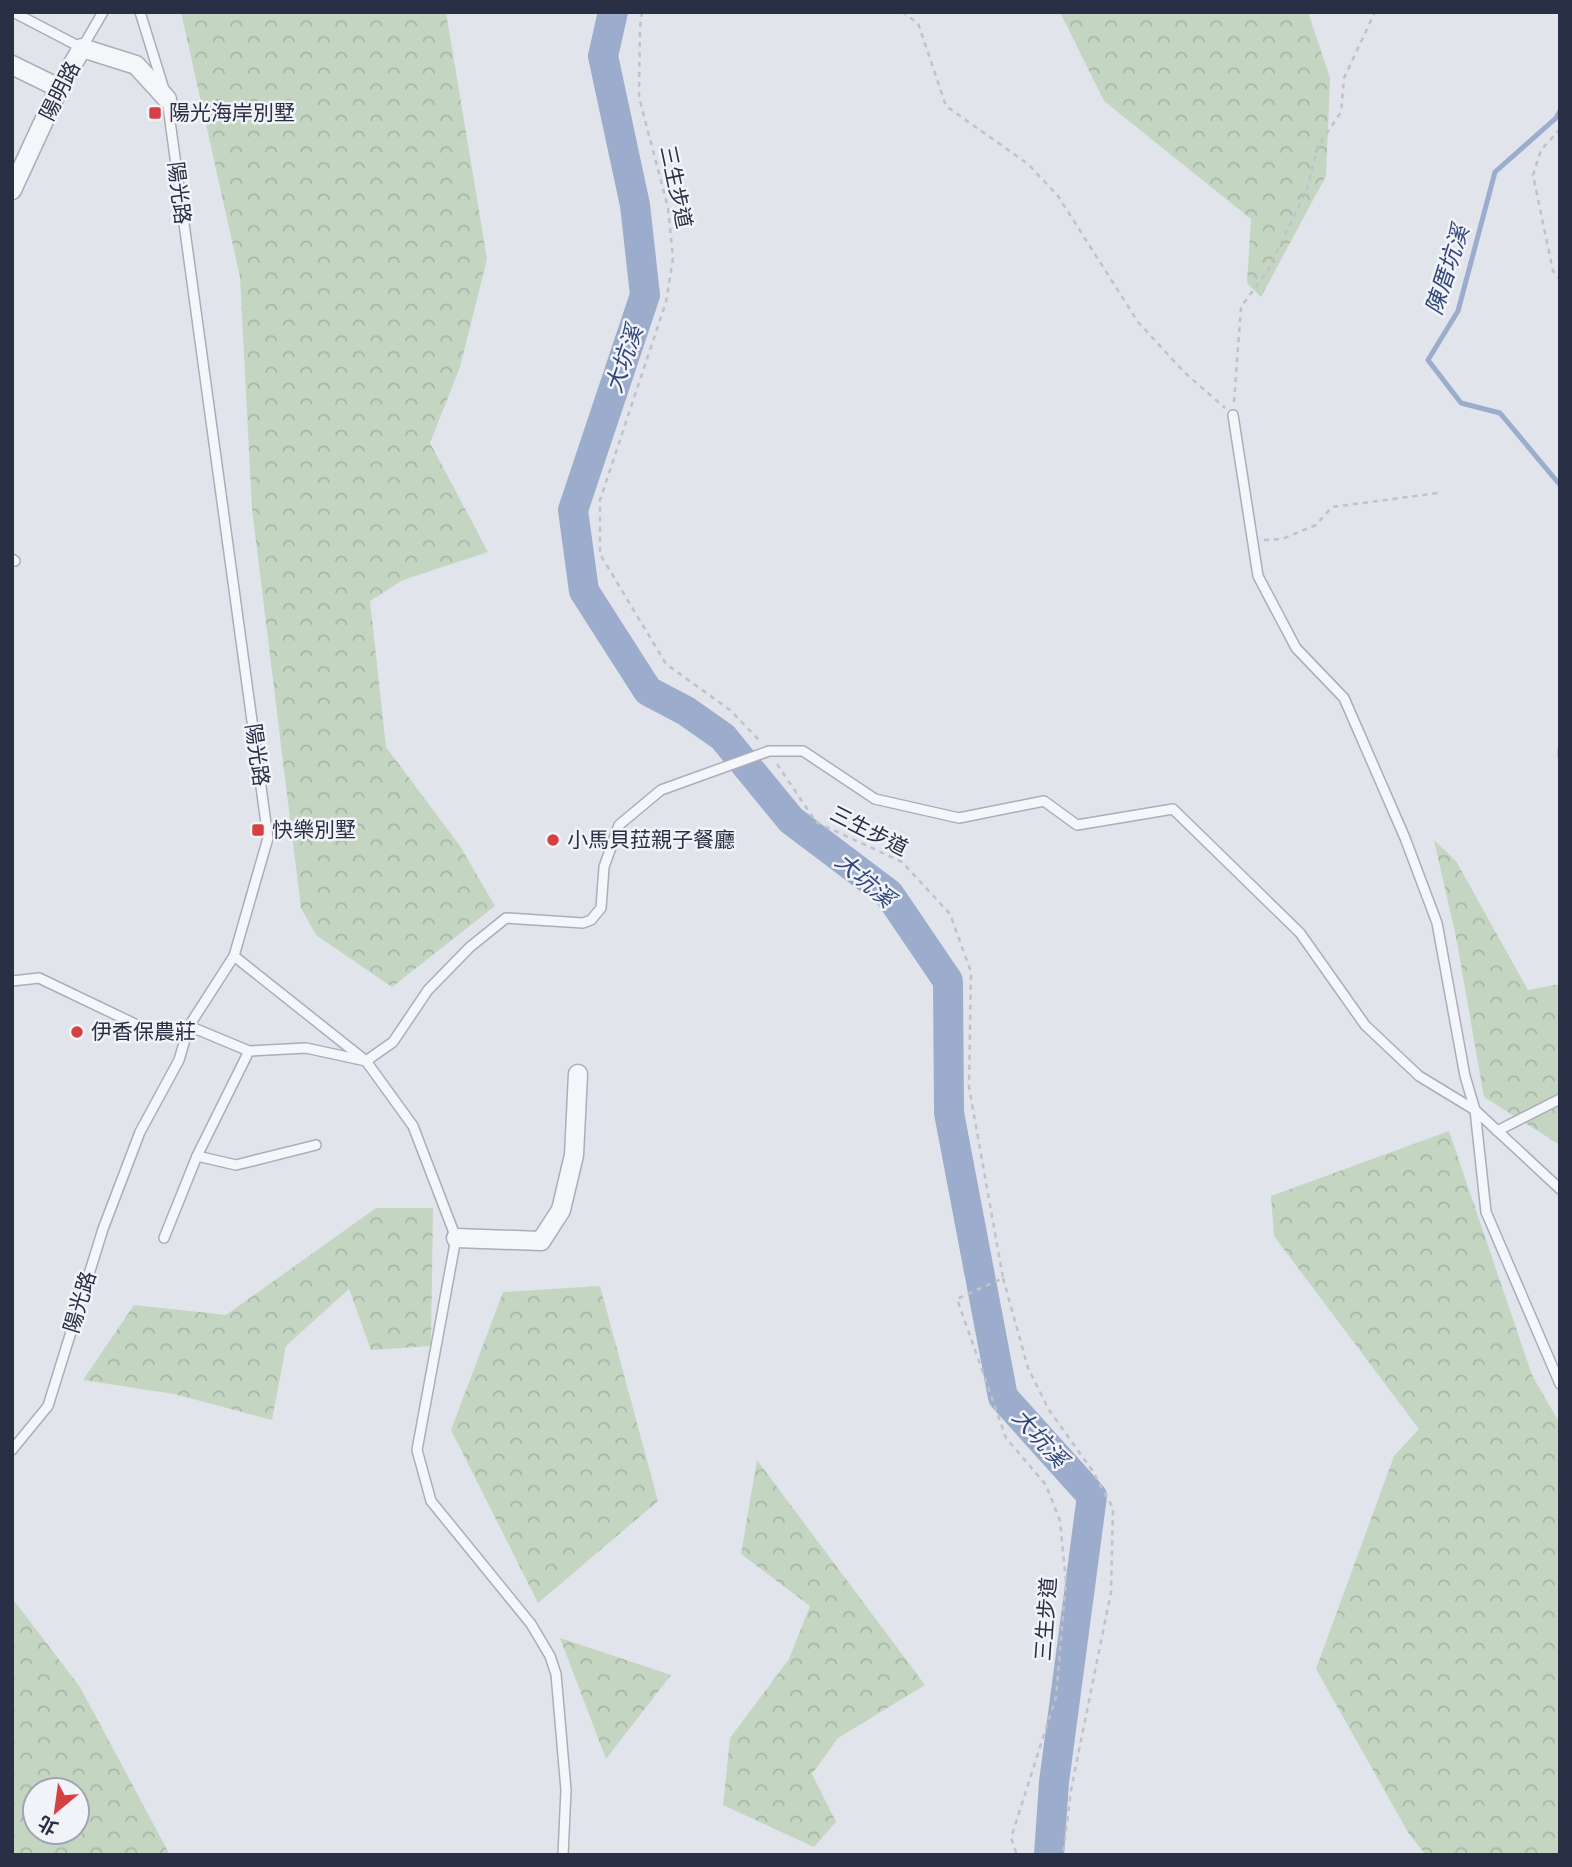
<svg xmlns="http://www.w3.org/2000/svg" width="1572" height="1867" font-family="'Fira Sans','Noto Sans TC',sans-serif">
	<defs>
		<pattern id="forest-crowns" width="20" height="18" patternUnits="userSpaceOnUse" patternTransform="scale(1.75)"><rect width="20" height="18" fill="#c4d5c2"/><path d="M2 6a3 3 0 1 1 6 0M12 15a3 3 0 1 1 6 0" fill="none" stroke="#a8b7a8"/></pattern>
	</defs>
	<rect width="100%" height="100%" fill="#e2e4eb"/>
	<!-- forest -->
	<g fill="url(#forest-crowns)" fill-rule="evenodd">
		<path d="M181,12H446L487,259L460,367L430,443L488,552L403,580L370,601L386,747L460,846L495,906L392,987L316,935L301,908L252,509L240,277Z"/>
		<path d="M1060,12H1308L1330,78L1326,176L1261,297L1247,283L1251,219L1104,101Z"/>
		<path d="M1434,840L1456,861L1528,990L1560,984V1145L1484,1097L1456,937Z"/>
		<path d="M1449,1131L1532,1375L1560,1424V1855H1426L1409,1834L1316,1669L1394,1456L1419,1429L1274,1236L1271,1196Z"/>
		<path d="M376,1208H433L431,1346L371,1350L349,1289L286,1346L272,1420L174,1394L83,1380L134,1305L226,1315Z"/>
		<path d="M600,1286L658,1501L538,1603L451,1430L503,1292Z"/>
		<path d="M757,1460L925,1685L838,1738L812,1774L836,1822L814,1847L723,1805L730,1738L789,1659L810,1606L741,1554Z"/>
		<path d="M12,1598L80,1687L170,1855H12ZM35,1790H77V1832H35Z"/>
		<path d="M560,1638L671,1675L606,1759Z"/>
	</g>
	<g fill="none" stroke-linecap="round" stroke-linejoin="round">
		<!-- stream -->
		<g stroke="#9baccc" stroke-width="5">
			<path d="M1560,111L1556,118L1495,172L1458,311L1428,360L1461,403L1500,413L1560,485"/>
			<path d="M1560,749V757"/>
		</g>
		<!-- river -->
		<path stroke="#9baccc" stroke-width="30" d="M613,12L603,56L635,205L645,295L573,510L584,591L648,691L686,711L723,737L791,820L889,894L948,981L949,1113L1003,1397L1092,1496L1054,1782L1049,1855"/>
		<!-- lane casing -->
		<g stroke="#aaaeb9" stroke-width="12">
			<g id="lane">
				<path d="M13,12L82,48L103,12"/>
				<path d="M1233,415L1258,576L1296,648L1344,698L1405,838L1437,923L1465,1076L1475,1110L1486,1212L1560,1384"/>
				<path d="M12,559L15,561"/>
				<path d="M234,956L366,1061L413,1126L456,1238L417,1450L431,1501L531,1624L550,1656L556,1674L566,1790L563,1855"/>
				<path d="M12,981L39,978L156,1034L189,1026L249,1051L306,1048L366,1061L393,1042L428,990L470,947L506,918L583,923L591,920L601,908L604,867L619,825L661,790L769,751H803L875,799L959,818L1044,801L1077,825L1173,809L1300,933L1365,1025L1419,1076L1475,1110L1560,1189"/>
				<path d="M1497,1131L1560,1099"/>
				<path d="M197,1156L236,1165L316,1145"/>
				<path d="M164,1238L197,1156L249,1051"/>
				<path d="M12,1450L48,1406L103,1229L140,1132L179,1060L189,1026L234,956L268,838L167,99L140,12"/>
			</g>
		</g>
		<!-- street casing -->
		<g stroke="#aaaeb9" stroke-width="21">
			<g id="street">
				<path d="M12,65L59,88"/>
				<path d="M12,190L59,88L82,48L136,65L167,99"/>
				<path d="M456,1238L541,1241L561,1210L574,1155L578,1074"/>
			</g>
		</g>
		<!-- path -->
		<g stroke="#c0c2ca" stroke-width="2.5" stroke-dasharray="5 5" stroke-linecap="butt">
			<path d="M642,12L640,28L639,97L668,208L673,258L666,302L600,500V554L666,664L730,710L761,742"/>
			<path d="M902,12L918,23L946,106L1028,164L1058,196L1138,322L1184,372L1225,408"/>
			<path d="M1560,129L1541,150L1533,175L1553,271L1560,280"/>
			<path d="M1234,402L1241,307L1268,270L1307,189L1318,146L1341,112L1344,78L1375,12"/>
			<path d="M1264,540L1282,539L1316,525L1332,507L1438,493"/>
			<path d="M777,764L816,822L902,862L950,914L971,972L969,1087L1003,1278L957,1299L1006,1438L1046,1485L1060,1521L1066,1582L1056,1697L1011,1838L1017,1855"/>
			<path d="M1003,1278L1028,1368L1049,1410L1092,1470L1113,1508L1111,1592L1071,1790L1063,1855"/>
		</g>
		<!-- lane -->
		<use href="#lane" stroke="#f5f6f9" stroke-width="9"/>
		<!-- street -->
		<use href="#street" stroke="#f5f6f9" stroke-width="18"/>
	</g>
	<!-- markers -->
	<g fill="#d54142" stroke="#f1f3f8" stroke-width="2.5">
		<rect x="148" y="106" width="14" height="14" rx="3.5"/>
		<rect x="251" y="823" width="14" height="14" rx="3.5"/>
		<circle cx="553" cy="840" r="7"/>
		<circle cx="77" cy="1032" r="7"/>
	</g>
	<g text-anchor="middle" stroke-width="5" stroke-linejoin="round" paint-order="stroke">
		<!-- street labels -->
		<g font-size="21" fill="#292f44" stroke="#f1f3f8">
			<text transform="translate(60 91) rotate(-63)" y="7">陽明路</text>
			<text transform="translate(676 187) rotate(78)" y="7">三生步道</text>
			<text transform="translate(179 193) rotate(83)" y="7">陽光路</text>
			<text transform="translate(257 755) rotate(82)" y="7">陽光路</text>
			<text transform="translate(869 831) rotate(27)" y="7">三生步道</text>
			<text transform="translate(80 1302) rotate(-73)" y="7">陽光路</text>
			<text transform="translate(1046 1619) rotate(-86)" y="7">三生步道</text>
		</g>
		<!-- poi labels -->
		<g font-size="21" fill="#292f44" stroke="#f1f3f8" text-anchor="start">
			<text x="169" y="120">陽光海岸別墅</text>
			<text x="272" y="837">快樂別墅</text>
			<text x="567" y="847">小馬貝菈親子餐廳</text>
			<text x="91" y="1039">伊香保農莊</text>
		</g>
		<!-- water labels -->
		<g font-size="23" font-style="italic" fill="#31467a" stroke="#f1f3f8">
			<text transform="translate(1447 270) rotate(-72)" y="8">陳厝坑溪</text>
			<text transform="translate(624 359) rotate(-71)" y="8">大坑溪</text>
			<text transform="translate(865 880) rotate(41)" y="8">大坑溪</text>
			<text transform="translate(1040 1438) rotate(48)" y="8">大坑溪</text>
		</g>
	</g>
	<!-- border -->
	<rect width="1572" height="1867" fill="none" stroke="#292f44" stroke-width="28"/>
	<!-- north arrow -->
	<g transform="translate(56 1811) rotate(209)"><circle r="33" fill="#f1f3f8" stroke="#a1a5b0" stroke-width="2"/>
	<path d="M0-5L12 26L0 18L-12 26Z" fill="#d54142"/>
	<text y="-10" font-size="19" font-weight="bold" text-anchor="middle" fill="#292f44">北</text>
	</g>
</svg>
